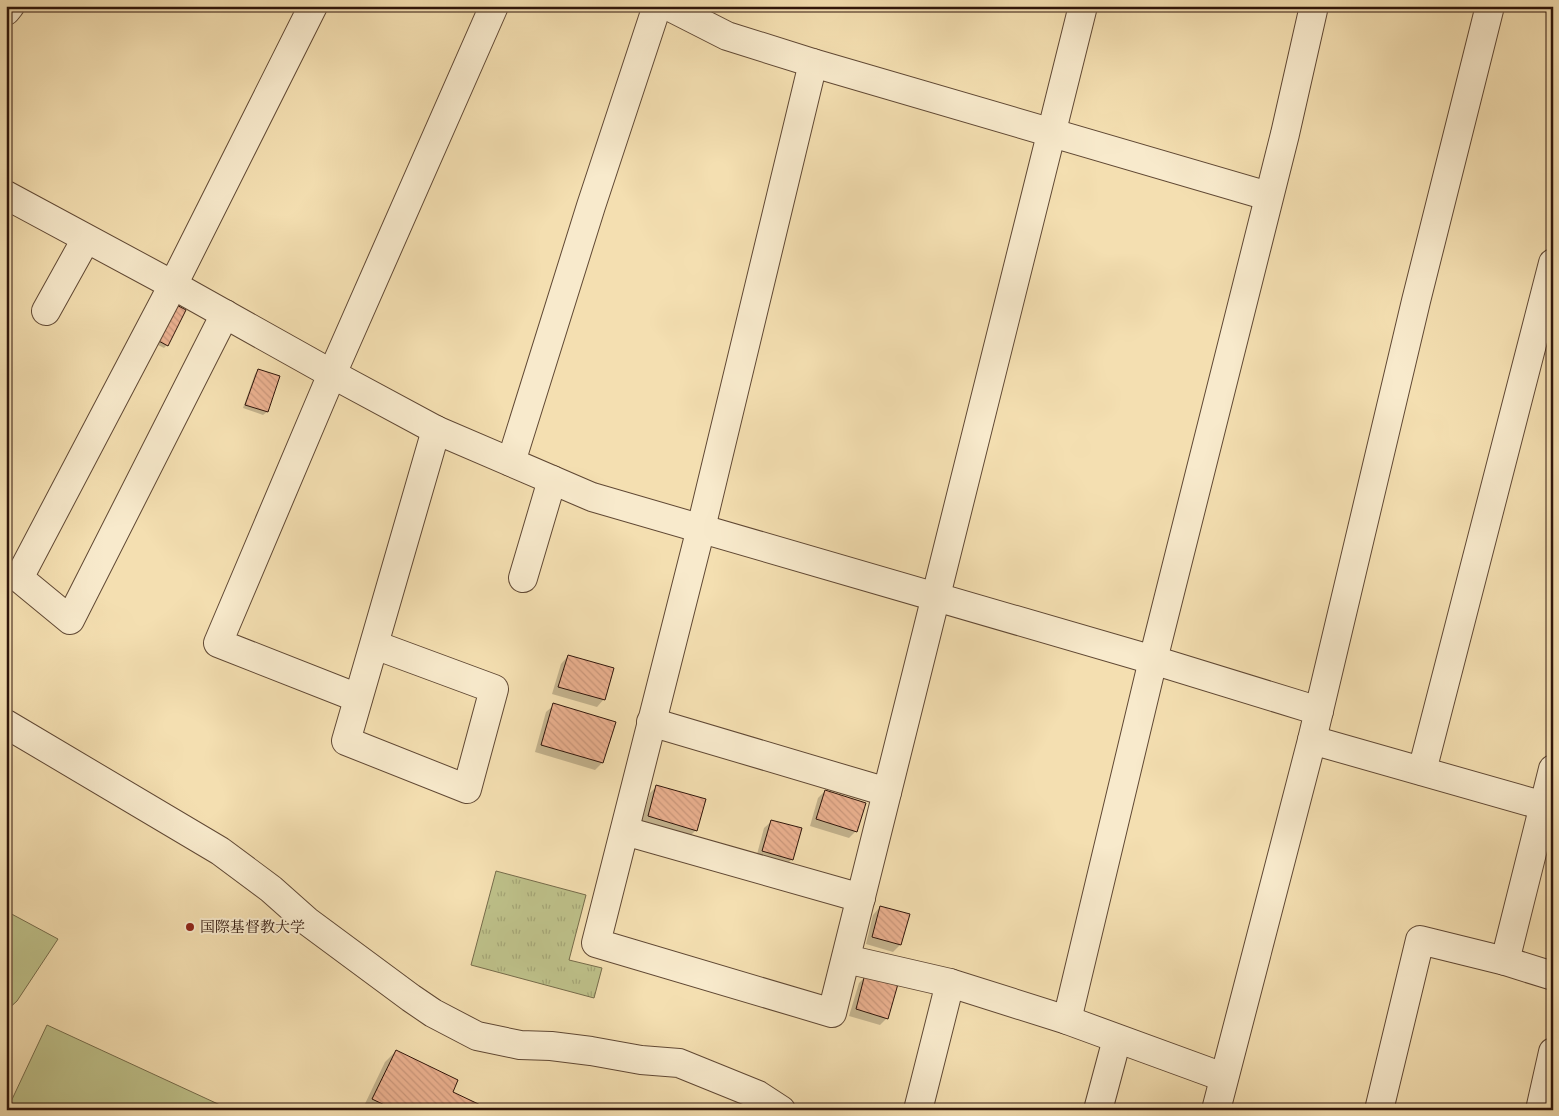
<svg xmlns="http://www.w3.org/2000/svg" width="1559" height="1116" font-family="Alegreya,'Noto Serif JP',serif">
	<defs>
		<pattern id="grass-tufts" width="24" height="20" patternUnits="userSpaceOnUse" patternTransform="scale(1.25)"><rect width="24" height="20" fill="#bec18a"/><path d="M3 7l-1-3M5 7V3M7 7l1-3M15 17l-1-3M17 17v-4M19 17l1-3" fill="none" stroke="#a4a576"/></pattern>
		<pattern id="building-back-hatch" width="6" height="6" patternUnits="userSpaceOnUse" patternTransform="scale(1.25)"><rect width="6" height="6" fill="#ebb190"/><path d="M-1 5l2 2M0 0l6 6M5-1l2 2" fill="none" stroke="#ca977b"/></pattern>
	</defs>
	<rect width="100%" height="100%" fill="#f4dfb1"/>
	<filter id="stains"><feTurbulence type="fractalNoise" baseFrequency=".004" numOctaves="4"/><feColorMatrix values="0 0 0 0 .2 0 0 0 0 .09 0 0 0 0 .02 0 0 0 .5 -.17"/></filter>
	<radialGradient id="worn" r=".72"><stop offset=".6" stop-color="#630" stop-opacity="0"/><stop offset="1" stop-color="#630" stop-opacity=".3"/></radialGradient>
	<!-- grass -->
	<path fill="url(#grass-tufts)" stroke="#766b4a" d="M496,871L586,895L569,960L602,968L594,998L471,965Z"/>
	<!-- pitch -->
	<g fill="#bec18a" stroke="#766b4a">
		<path d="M6,911L58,939L17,1001L6,1011Z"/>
		<path d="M47,1025L231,1110H7Z"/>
	</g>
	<!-- shadow -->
	<g fill="#0003">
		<path d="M173,305L167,345L164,348L152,342Z"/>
		<path d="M258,370L279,377L267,412L263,415L243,408L255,374Z"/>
		<path d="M568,656L604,699L597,707L552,694L561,664Z"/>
		<path d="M554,705L614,722L602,763L595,770L535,752L546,712Z"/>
		<path d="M657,786L696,830L689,837L641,823L650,793Z"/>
		<path d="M825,791L856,831L849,838L810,826L818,798Z"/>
		<path d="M772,821L792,859L785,866L756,858L764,828Z"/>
		<path d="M880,907L908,915L900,945L893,952L866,944L873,915Z"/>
		<path d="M866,976L887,1018L880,1025L849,1016L859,983Z"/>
		<path d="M396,1051L451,1092L488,1110H362L385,1062Z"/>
	</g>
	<!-- building -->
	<g fill="url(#building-back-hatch)" stroke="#2f150a">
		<path d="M173,303L186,310L168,346L155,339Z"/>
		<path d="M258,369L280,376L268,412L245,405Z"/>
		<path d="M568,655L614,668L605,700L558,687Z"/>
		<path d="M553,703L616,722L603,763L541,745Z"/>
		<path d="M656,785L706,799L697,831L648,816Z"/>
		<path d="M825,790L866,803L857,832L816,819Z"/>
		<path d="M771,820L802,828L793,860L762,851Z"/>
		<path d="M880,906L910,914L901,945L872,937Z"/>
		<path d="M865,974L898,984L888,1019L856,1009Z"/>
		<path d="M396,1050L458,1080L453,1092L491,1110H395L372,1099Z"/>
	</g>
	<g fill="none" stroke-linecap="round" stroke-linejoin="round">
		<!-- minor casing -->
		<g stroke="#604834" stroke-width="30">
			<g id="minor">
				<path d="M668,6L727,36L813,63L1268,196"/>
				<path d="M6,11L10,6"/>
				<path d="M813,63L701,528L596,943L832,1013L1083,6"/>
				<path d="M6,195L173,285L332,374L436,430L592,497L1153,660L1319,711"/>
				<path d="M46,311L86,239"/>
				<path d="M225,314L70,620L19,578L173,285L313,6"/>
				<path d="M511,462L591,206L657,6"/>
				<path d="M523,578L552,480"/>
				<path d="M375,645L494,689L467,789L346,741L436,430"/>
				<path d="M358,698L218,643L332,374L494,6"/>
				<path d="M651,722L887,792"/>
				<path d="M6,724L220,851L271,889L307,921L411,998L433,1013L477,1036L520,1045L551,1046L591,1051L641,1060L679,1063L758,1095L781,1110"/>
				<path d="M1312,740L1544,806"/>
				<path d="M1422,771L1553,263"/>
				<path d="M625,831L861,898"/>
				<path d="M846,959L950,983L1067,1020L1223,1077"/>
				<path d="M1505,961L1553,769"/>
				<path d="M1067,1020L1153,660L1285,134L1314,6"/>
				<path d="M918,1110L950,983"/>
				<path d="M1098,1110L1117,1039"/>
				<path d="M1216,1110L1312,740L1416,301L1490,6"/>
				<path d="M1379,1110L1420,940L1505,961L1553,976"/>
				<path d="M1540,1110L1553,1052"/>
			</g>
		</g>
		<!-- minor -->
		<use href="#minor" stroke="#f8eacc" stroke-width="28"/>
	</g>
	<!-- markers -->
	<circle fill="#8f2418" stroke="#f8eacc" stroke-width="2" cx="190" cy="927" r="5"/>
	<g text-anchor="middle" stroke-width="4" stroke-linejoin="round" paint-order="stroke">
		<!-- poi labels -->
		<g font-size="15" fill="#2f150a" stroke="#f8eacc" text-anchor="start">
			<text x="200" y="932">国際基督教大学</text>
		</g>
	</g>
	<!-- margin -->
	<rect width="1559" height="1116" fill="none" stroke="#f4dfb1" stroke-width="25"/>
	<rect x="8" y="8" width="1544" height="1101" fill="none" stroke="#2f150a" stroke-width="2.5"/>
	<rect x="12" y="12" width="1534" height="1091" fill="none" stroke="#2f150a"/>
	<rect width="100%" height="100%" filter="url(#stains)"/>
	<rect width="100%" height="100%" fill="url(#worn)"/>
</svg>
